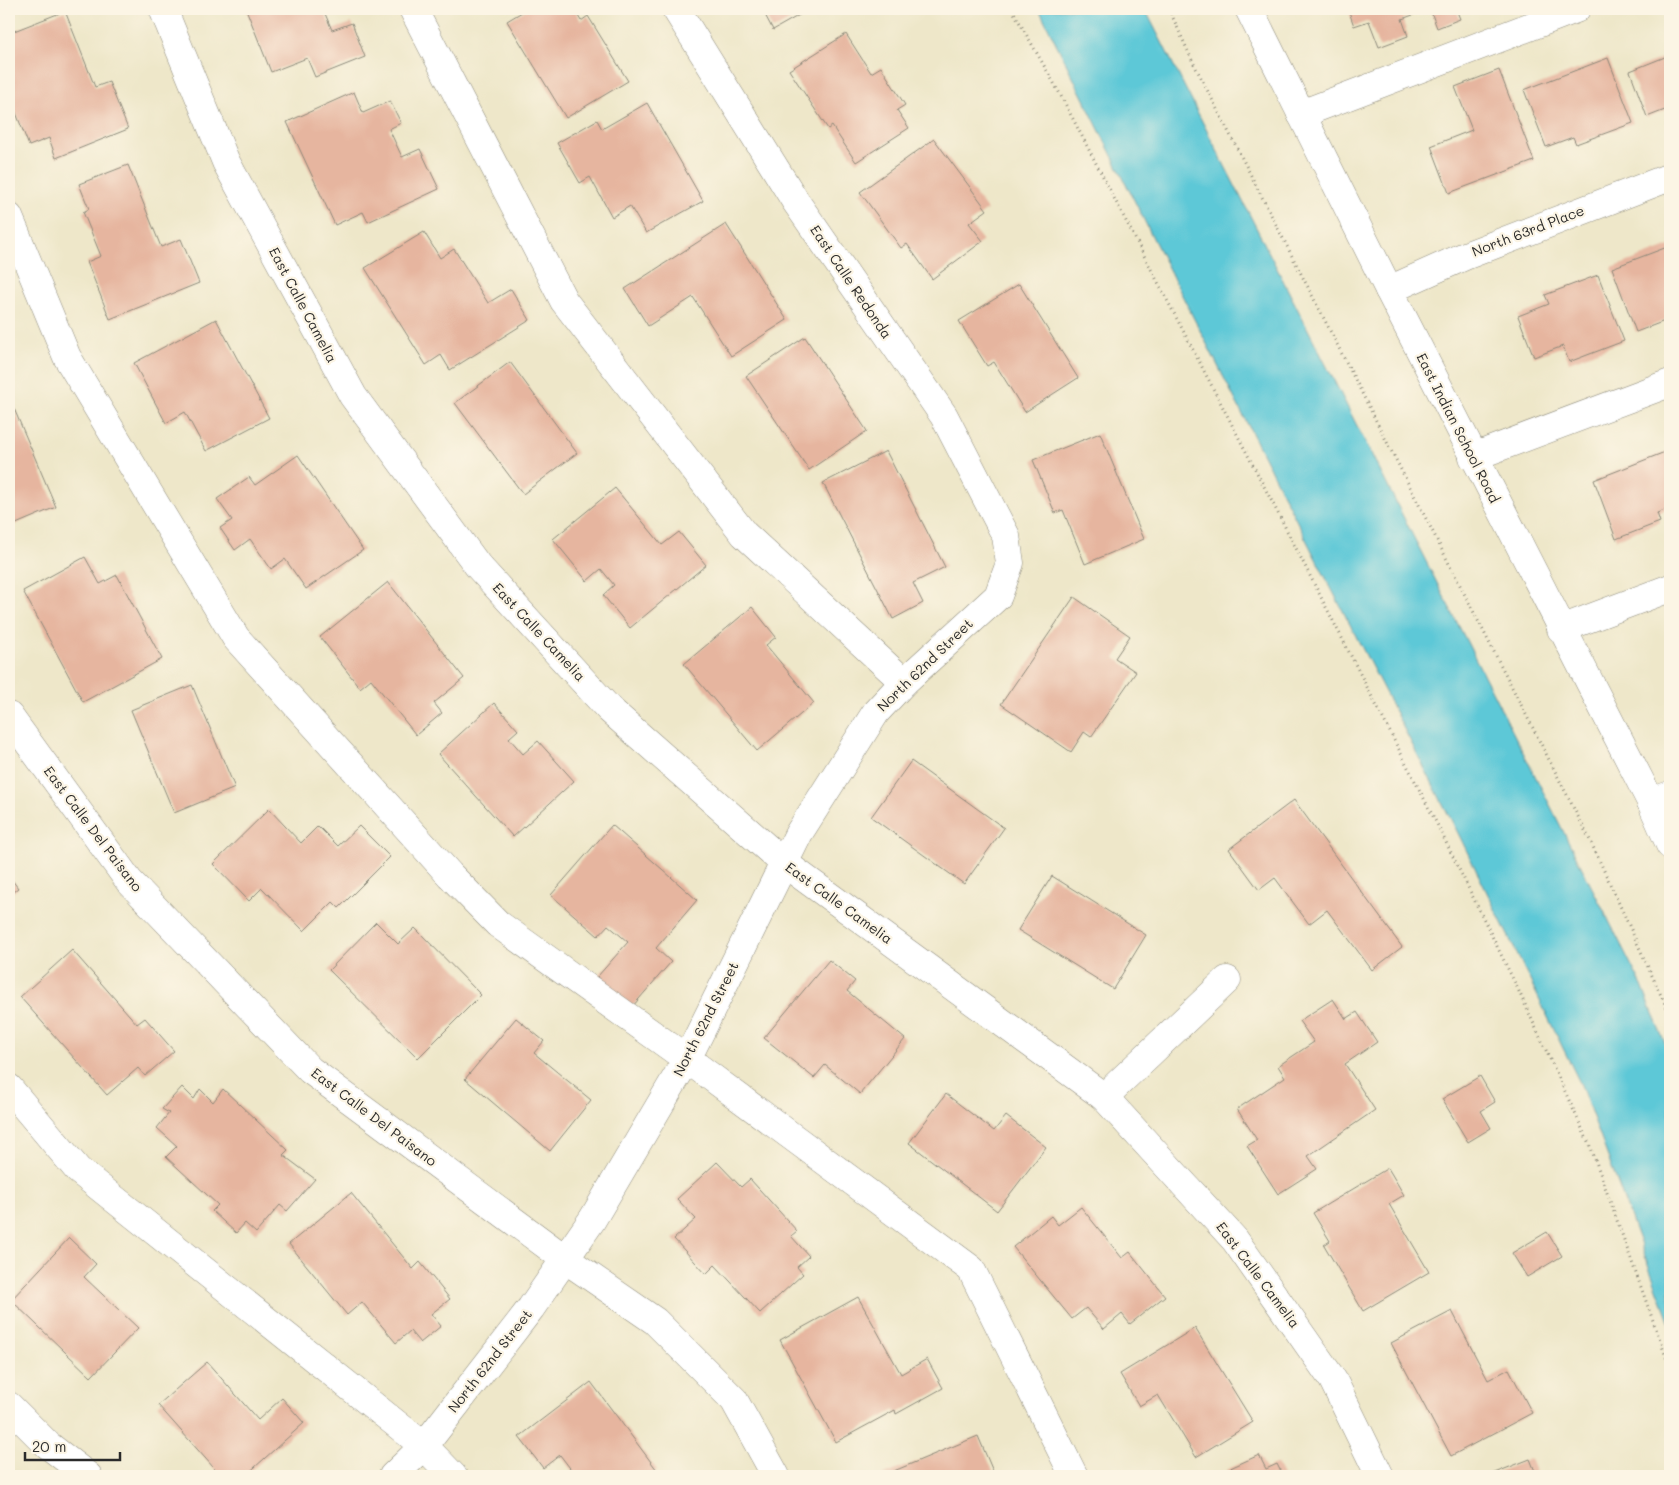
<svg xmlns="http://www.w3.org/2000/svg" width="1679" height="1485" font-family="Mali,sans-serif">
	<rect width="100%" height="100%" fill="#fcf5e5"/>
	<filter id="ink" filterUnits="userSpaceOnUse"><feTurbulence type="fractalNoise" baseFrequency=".02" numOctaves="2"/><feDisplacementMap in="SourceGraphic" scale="10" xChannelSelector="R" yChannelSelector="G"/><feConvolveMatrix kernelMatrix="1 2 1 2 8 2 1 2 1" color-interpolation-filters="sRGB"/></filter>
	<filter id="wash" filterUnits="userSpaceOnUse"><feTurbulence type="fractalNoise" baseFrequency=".0096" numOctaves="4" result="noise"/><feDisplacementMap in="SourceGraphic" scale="20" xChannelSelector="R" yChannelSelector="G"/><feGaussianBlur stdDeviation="1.12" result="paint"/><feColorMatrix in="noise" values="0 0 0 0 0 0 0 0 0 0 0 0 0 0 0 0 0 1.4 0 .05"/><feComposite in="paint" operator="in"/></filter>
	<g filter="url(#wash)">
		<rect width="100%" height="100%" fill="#eee7c9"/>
		<!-- water -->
		<path fill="#5dc8d7" stroke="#447a81" d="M1039,9H1145L1642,986L1670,1056V1323L1581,1085L1458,833L1315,557L1154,240Z"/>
		<g id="blocks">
			<!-- building -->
			<g fill="#e6b59f">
				<path d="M246,9H323L332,30L352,23L365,57L315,77L307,58L271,72Z"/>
				<path d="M527,9H574L581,21L588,16L628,81L566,118L507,21Z"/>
				<path d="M762,9H810L773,30Z"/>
				<path d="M1348,9H1429L1402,19L1408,36L1379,47L1369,21L1354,26Z"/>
				<path d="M1430,9H1456L1460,19L1437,28Z"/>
				<path d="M65,11L95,87L109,82L128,129L56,158L49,138L29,146L9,95V33Z"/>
				<path d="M846,34L871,73L881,67L905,105L897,110L909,128L856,162L832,126L828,129L789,70Z"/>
				<path d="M1670,55V108L1647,117L1630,71Z"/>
				<path d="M1608,58L1633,123L1576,144L1573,137L1546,147L1524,90Z"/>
				<path d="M1499,70L1534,161L1449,193L1431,146L1472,130L1455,87Z"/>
				<path d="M354,92L363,113L390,101L401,123L389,129L402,157L420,149L439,189L368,222L363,212L335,225L287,122Z"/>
				<path d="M647,103L703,201L646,233L630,206L612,217L590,177L580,183L557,143L597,120L602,129Z"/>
				<path d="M934,139L987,210L969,223L983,241L932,279L907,244L901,248L860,192Z"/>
				<path d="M128,165L161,247L181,239L199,283L110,319L87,262L101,256L83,212L89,209L79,184Z"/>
				<path d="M726,224L787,320L731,356L693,297L648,326L625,289Z"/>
				<path d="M424,232L440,258L454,249L488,303L511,289L530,320L450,370L441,355L426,365L365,268Z"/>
				<path d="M1670,246V319L1636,332L1612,268Z"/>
				<path d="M1598,275L1624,341L1569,362L1563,346L1534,357L1518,316L1549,304L1545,295Z"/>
				<path d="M1019,284L1078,378L1025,412L994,362L987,366L959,321Z"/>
				<path d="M216,319L269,418L206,451L185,412L166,423L134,363Z"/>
				<path d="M805,337L867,431L809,470L746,376Z"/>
				<path d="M510,362L577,453L523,494L455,403Z"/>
				<path d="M12,404L56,507L9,527V406Z"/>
				<path d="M1100,433L1144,539L1085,564L1063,510L1055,513L1033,460Z"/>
				<path d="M1670,450V508L1657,513L1660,522L1616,539L1594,480Z"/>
				<path d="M886,451L945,567L913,583L923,603L893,619L823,483Z"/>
				<path d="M298,455L363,550L306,589L285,559L271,569L250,539L235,550L220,528L232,520L217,499L249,477L255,485Z"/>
				<path d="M615,488L662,545L679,532L706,565L630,628L603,595L614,585L601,569L587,581L553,539Z"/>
				<path d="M85,557L100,584L117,575L162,659L83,702L23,591Z"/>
				<path d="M388,582L464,678L434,703L442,713L416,735L371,679L360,688L320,637Z"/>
				<path d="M1074,597L1130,636L1115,658L1136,672L1091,737L1084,732L1071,752L1001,704Z"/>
				<path d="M752,607L776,637L766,645L814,703L757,751L684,664Z"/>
				<path d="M192,685L235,788L174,813L131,710Z"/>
				<path d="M494,703L518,730L509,738L523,754L538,741L574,781L513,837L438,754Z"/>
				<path d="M911,761L1004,828L964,884L871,817Z"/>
				<path d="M1294,800L1402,947L1372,970L1327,910L1309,924L1275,878L1259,890L1229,849Z"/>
				<path d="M269,809L301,843L318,826L338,846L359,826L390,857L339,908L333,902L304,931L262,888L249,901L213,864Z"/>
				<path d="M612,825L697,900L656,948L671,962L632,1007L597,977L628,942L608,925L598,936L551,895Z"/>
				<path d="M9,876L18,888L9,895Z"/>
				<path d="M1052,876L1146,935L1113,989L1018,930Z"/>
				<path d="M376,922L398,944L415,928L481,995L418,1058L329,970Z"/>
				<path d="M72,950L137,1024L145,1018L174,1051L145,1076L138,1068L107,1095L20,997Z"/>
				<path d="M829,960L855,981L847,991L905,1039L860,1094L825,1065L814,1078L764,1038Z"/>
				<path d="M1333,999L1346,1019L1357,1012L1377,1042L1345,1064L1375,1110L1308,1156L1317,1169L1278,1194L1247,1146L1257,1140L1237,1109L1285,1077L1278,1066L1314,1042L1299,1021Z"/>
				<path d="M516,1018L544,1041L534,1053L591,1100L550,1151L465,1079Z"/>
				<path d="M1480,1076L1495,1102L1481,1111L1491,1128L1468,1142L1442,1099Z"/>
				<path d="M182,1087L194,1099L200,1089L213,1102L223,1089L288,1150L283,1155L315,1179L287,1211L280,1205L256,1233L245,1223L236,1233L212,1211L218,1205L166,1157L177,1146L157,1128L169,1113L162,1109Z"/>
				<path d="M946,1094L994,1131L1006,1116L1046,1147L997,1211L909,1143Z"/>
				<path d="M717,1162L741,1187L750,1179L797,1231L791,1236L809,1256L797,1267L803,1274L760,1313L715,1265L706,1274L674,1239L696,1219L677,1199Z"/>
				<path d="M1388,1168L1404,1195L1389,1204L1429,1272L1363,1311L1324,1245L1330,1241L1313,1213Z"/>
				<path d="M351,1193L413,1269L420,1262L450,1299L431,1314L441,1326L420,1343L410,1331L396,1343L362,1302L347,1315L289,1244Z"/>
				<path d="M1081,1207L1122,1258L1130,1252L1165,1296L1130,1324L1122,1314L1104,1329L1086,1308L1072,1319L1013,1247L1051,1216L1058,1225Z"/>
				<path d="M1547,1232L1562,1256L1527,1277L1512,1253Z"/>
				<path d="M69,1238L96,1264L84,1277L138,1328L91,1377L11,1300Z"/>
				<path d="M858,1297L901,1374L927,1359L943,1388L896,1414L895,1410L836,1442L780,1340Z"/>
				<path d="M1452,1311L1488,1380L1509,1369L1532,1413L1451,1456L1391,1343Z"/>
				<path d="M1195,1328L1253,1422L1196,1457L1158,1395L1139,1406L1120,1374Z"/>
				<path d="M207,1362L258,1420L282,1398L304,1423L245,1476H221L158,1405Z"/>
				<path d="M591,1382L657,1470L649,1476H576L560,1455L543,1468L519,1437Z"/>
				<path d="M978,1436L995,1476H882Z"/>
				<path d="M1259,1455L1266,1469L1277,1464L1283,1476H1229L1226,1470Z"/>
				<path d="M1530,1459L1537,1476H1487Z"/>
			</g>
		</g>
	</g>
	<g filter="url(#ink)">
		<use href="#blocks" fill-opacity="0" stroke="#8c897a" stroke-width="1"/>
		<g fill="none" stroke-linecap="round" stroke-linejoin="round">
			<!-- minor casing -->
			<g stroke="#8c897a" stroke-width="29">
				<g id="minor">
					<path d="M163,9L226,162L353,396L478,566L609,709L784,863L1104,1097L1235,1240L1333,1380L1380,1476"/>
					<path d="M413,9L564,301L744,534L904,682"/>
					<path d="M1301,114L1576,9"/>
					<path d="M9,217L67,357L236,638L450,875L498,924L687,1059L971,1269L1074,1476"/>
					<path d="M1389,290L1465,256L1670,177"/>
					<path d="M1473,457L1670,383"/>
					<path d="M1561,629L1670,588"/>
					<path d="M9,716L129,881L310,1070L565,1259L655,1321L734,1400L776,1476"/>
					<path d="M1651,802L1670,795"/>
					<path d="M9,1088L78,1170L424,1446L453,1476"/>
					<path d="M1104,1097L1227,980"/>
					<path d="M9,1406L48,1445L88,1476"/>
					<path d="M393,1476L424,1446L531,1308L592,1220L687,1059L799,833L876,712L904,682L998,596L1010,563L1006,536L944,416L796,202L676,9"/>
				</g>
			</g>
			<!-- major casing -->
			<g stroke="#8c897a" stroke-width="29">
				<path id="major" d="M1249,9L1389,290L1651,802L1670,845"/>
			</g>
			<!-- path -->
			<g stroke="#8c897a" stroke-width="3" stroke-dasharray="1 4" stroke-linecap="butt">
				<path d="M1012,9L1060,94L1281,519L1438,826L1516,985L1591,1148L1670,1368"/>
				<path d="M1169,9L1192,60L1590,840L1670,1015"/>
			</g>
			<!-- minor -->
			<use href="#minor" stroke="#fff" stroke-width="28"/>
			<!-- major -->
			<use href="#major" stroke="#fff" stroke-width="28"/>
		</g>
	</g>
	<g text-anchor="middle" stroke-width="4.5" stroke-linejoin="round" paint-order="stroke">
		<!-- street labels -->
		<g font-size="14" fill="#2b2b2b" stroke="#fcf5e5">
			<text transform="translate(1528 231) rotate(-21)" y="5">North 63rd Place</text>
			<text transform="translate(851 282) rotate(56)" y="5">East Calle Redonda</text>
			<text transform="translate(303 305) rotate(62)" y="5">East Calle Camelia</text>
			<text transform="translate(1458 428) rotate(63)" y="5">East Indian School Road</text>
			<text transform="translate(539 632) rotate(47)" y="5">East Calle Camelia</text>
			<text transform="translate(925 665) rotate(-44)" y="5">North 62nd Street</text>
			<text transform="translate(93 829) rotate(53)" y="5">East Calle Del Paisano</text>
			<text transform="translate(839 903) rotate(36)" y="5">East Calle Camelia</text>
			<text transform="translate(706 1019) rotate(-63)" y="5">North 62nd Street</text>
			<text transform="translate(374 1117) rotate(37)" y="5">East Calle Del Paisano</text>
			<text transform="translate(1258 1275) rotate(53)" y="5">East Calle Camelia</text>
			<text transform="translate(490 1361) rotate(-52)" y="5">North 62nd Street</text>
		</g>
	</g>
	<!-- margin -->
	<rect width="1679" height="1485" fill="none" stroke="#fcf5e5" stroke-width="30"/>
	<!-- scale -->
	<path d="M25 1452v8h95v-8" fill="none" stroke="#2b2b2b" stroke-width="2.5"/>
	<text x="32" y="1452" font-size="15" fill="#2b2b2b" stroke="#fcf5e5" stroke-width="4" paint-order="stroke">20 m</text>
</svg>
